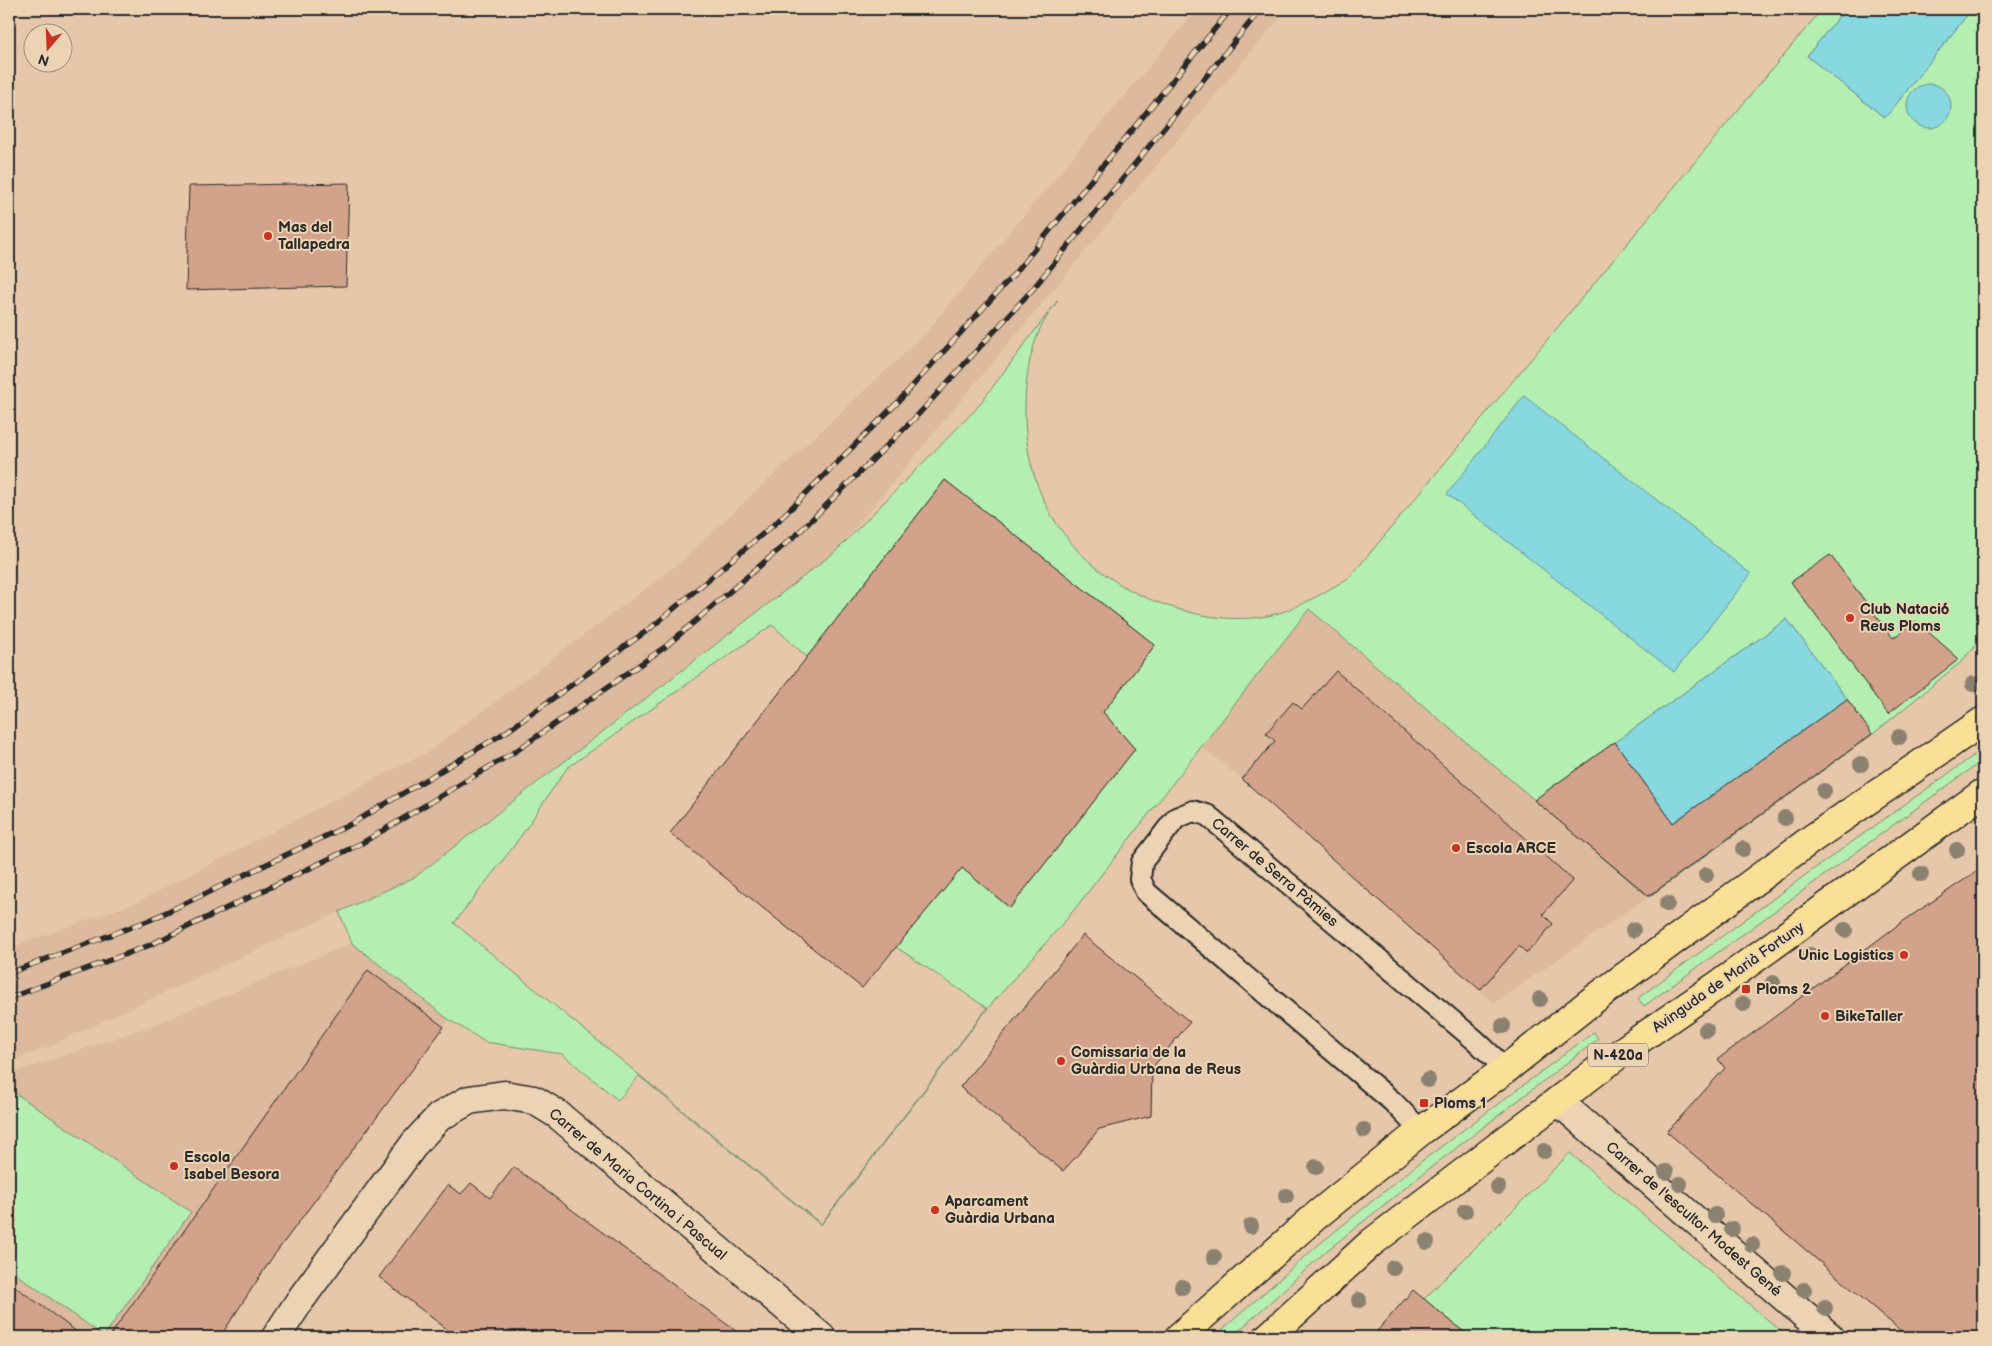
<svg xmlns="http://www.w3.org/2000/svg" width="1992" height="1346" font-family="'Balsamiq Sans',sans-serif">
	<rect width="100%" height="100%" fill="#e7c7a9"/>
	<filter id="ink" filterUnits="userSpaceOnUse"><feTurbulence type="fractalNoise" baseFrequency=".02" numOctaves="2"/><feDisplacementMap in="SourceGraphic" scale="10" xChannelSelector="R" yChannelSelector="G"/><feConvolveMatrix kernelMatrix="1 2 1 2 8 2 1 2 1" color-interpolation-filters="sRGB"/></filter>
	<g filter="url(#ink)">
		<!-- built -->
		<g fill="#ddb99e">
			<path d="M1197,9H1287L835,552L414,877L41,1050L9,1061V948L135,903L431,750L677,565L922,337Z"/>
			<path d="M1309,609L1534,800L1649,897L1494,1003L1242,779L1201,747Z"/>
			<path d="M352,943L448,1019L444,1027L272,1258L220,1337H9V1074L151,1026Z"/>
		</g>
		<!-- green -->
		<g fill="#b5eeb1" stroke="#708c6e" fill-rule="evenodd">
			<path d="M1822,9H1845L1807,56L1885,118L1972,9H1983V636L1961,662L1873,734L1649,897L1309,609L1066,920L988,1008L821,1225L639,1076L618,1100L562,1054L485,1042L448,1019L352,943L339,912L415,877L835,552L976,409L1058,300C1052,309 1045,318 1040,329C1029,354 1025,382 1025,410C1024,508 1084,583 1178,609C1209,618 1240,622 1272,615C1300,608 1325,592 1350,577ZM945,480L1155,645L1103,712L1135,749L1010,908L962,868L896,947L987,1008L821,1224L454,923L514,846L567,768L772,625L807,657ZM1787,619L1872,734L1649,896L1534,800Z"/>
			<path d="M1983,749V760L1644,1006L1638,998L1807,874Z"/>
			<path d="M1594,1032L1598,1039L1425,1172L1324,1253L1232,1337H1214L1316,1247L1418,1164Z"/>
			<path d="M9,1089L191,1212L104,1336L9,1269Z"/>
			<path d="M1570,1153L1788,1337H1470L1424,1299Z"/>
		</g>
		<!-- water -->
		<g fill="#87d8df" stroke="#629397">
			<path d="M1845,9H1972L1885,118L1807,56Z"/>
			<circle cx="1929" cy="106" r="22"/>
			<path d="M1524,396L1751,574L1674,672L1447,494Z"/>
			<path d="M1787,619L1847,699L1673,823L1615,742Z"/>
		</g>
		<!-- building -->
		<g fill="#d2a28b" stroke="#2b2b2b">
			<path d="M349,183L346,286L186,290L189,186Z"/>
			<path d="M945,480L1155,645L1103,712L1135,749L1010,908L962,868L862,988L670,833Z"/>
			<path d="M1830,555L1893,638L1916,621L1959,659L1888,714L1791,582Z"/>
			<path d="M1336,671L1573,880L1543,914L1553,924L1527,953L1519,946L1480,990L1242,779L1275,741L1266,733L1293,702L1302,709Z"/>
			<path d="M1847,699L1872,734L1649,896L1534,800L1615,742L1673,823Z"/>
			<path d="M1983,867V1337H1908L1667,1132L1725,1068L1718,1059L1902,922Z"/>
			<path d="M1083,935L1190,1022L1152,1068L1151,1116L1099,1129L1083,1149L1063,1171L960,1087Z"/>
			<path d="M368,970L444,1027L272,1258L220,1337H109Z"/>
			<path d="M514,1167L744,1337H457L379,1277L448,1185L461,1194L471,1183L490,1198Z"/>
			<path d="M9,1282L84,1337H9Z"/>
			<path d="M1413,1290L1424,1299L1470,1337H1372Z"/>
		</g>
		<g fill="none" stroke-linecap="round" stroke-linejoin="round">
			<!-- lane casing -->
			<g stroke="#2b2b2b" stroke-width="24">
				<path id="lane" d="M1421,1131L1393,1102L1146,892L1140,879L1142,862L1176,818L1193,811L1207,815L1475,1040L1506,1069"/>
			</g>
			<!-- street casing -->
			<g stroke="#2b2b2b" stroke-width="31">
				<g id="street">
					<path d="M1558,1101L1830,1337"/>
					<path d="M276,1337L301,1299L415,1143L439,1117L469,1100L504,1095L534,1100L557,1114L821,1337"/>
				</g>
			</g>
			<!-- primary casing -->
			<g stroke="#2b2b2b" stroke-width="31">
				<g id="primary">
					<path d="M1179,1337L1317,1215L1421,1131L1506,1069L1593,1000L1813,838L1983,721"/>
					<path d="M1268,1337L1371,1243L1627,1048L1721,983L1983,793"/>
				</g>
			</g>
			<!-- lane -->
			<use href="#lane" stroke="#ebd3b3" stroke-width="20"/>
			<!-- street -->
			<use href="#street" stroke="#ebd3b3" stroke-width="28"/>
			<!-- primary -->
			<use href="#primary" stroke="#fadf96" stroke-width="28"/>
			<!-- rail casing -->
			<g stroke="#2b2b2b" stroke-width="5.5">
				<g id="rail">
					<path d="M9,973L150,920L353,823L506,732L652,627L778,521L897,403L1015,273L1231,9"/>
					<path d="M9,998L150,945L362,843L516,751L665,647L796,535L915,418L1032,290L1261,9"/>
				</g>
			</g>
			<!-- rail -->
			<use href="#rail" stroke="#ebd3b3" stroke-width="4" stroke-dasharray="11" stroke-linecap="butt"/>
		</g>
		<!-- trees -->
		<g fill="#8b816f">
			<circle cx="1973" cy="684" r="8"/>
			<circle cx="1899" cy="737" r="8"/>
			<circle cx="1861" cy="764" r="8"/>
			<circle cx="1824" cy="791" r="8"/>
			<circle cx="1785" cy="818" r="8"/>
			<circle cx="1743" cy="849" r="8"/>
			<circle cx="1957" cy="850" r="8"/>
			<circle cx="1921" cy="874" r="8"/>
			<circle cx="1706" cy="875" r="8"/>
			<circle cx="1667" cy="904" r="8"/>
			<circle cx="1633" cy="930" r="8"/>
			<circle cx="1845" cy="930" r="8"/>
			<circle cx="1810" cy="955" r="8"/>
			<circle cx="1773" cy="983" r="8"/>
			<circle cx="1540" cy="999" r="8"/>
			<circle cx="1743" cy="1004" r="8"/>
			<circle cx="1503" cy="1026" r="8"/>
			<circle cx="1706" cy="1030" r="8"/>
			<circle cx="1428" cy="1080" r="8"/>
			<circle cx="1364" cy="1130" r="8"/>
			<circle cx="1544" cy="1151" r="8"/>
			<circle cx="1316" cy="1167" r="8"/>
			<circle cx="1666" cy="1172" r="8"/>
			<circle cx="1680" cy="1184" r="8"/>
			<circle cx="1498" cy="1187" r="8"/>
			<circle cx="1286" cy="1196" r="8"/>
			<circle cx="1465" cy="1211" r="8"/>
			<circle cx="1715" cy="1215" r="8"/>
			<circle cx="1251" cy="1226" r="8"/>
			<circle cx="1732" cy="1229" r="8"/>
			<circle cx="1427" cy="1242" r="8"/>
			<circle cx="1752" cy="1245" r="8"/>
			<circle cx="1214" cy="1257" r="8"/>
			<circle cx="1393" cy="1268" r="8"/>
			<circle cx="1783" cy="1273" r="8"/>
			<circle cx="1182" cy="1287" r="8"/>
			<circle cx="1804" cy="1290" r="8"/>
			<circle cx="1359" cy="1300" r="8"/>
			<circle cx="1825" cy="1308" r="8"/>
		</g>
	</g>
	<!-- markers -->
	<g fill="#c8321e" stroke="#ebd3b3" stroke-width="2">
		<circle cx="268" cy="236" r="5"/>
		<circle cx="1850" cy="618" r="5"/>
		<circle cx="1456" cy="848" r="5"/>
		<circle cx="1904" cy="955" r="5"/>
		<rect x="1741" y="984" width="10" height="10" rx="2.5"/>
		<circle cx="1825" cy="1016" r="5"/>
		<circle cx="1061" cy="1061" r="5"/>
		<rect x="1419" y="1098" width="10" height="10" rx="2.5"/>
		<circle cx="174" cy="1166" r="5"/>
		<circle cx="935" cy="1210" r="5"/>
	</g>
	<g text-anchor="middle" stroke-width="4" stroke-linejoin="round" paint-order="stroke">
		<!-- shield labels -->
		<rect fill="#ebd3b3" stroke="#655d54" stroke-width="1" x="1588" y="1043.5" width="60" height="23" rx="4"/>
		<g font-size="14" font-weight="bold" fill="#2b2b2b">
			<text x="1618" y="1060">N-420a</text>
		</g>
		<!-- poi labels -->
		<g font-size="15" font-weight="bold" fill="#2b2b2b" stroke="#ebd3b3" text-anchor="start">
			<text x="278" y="232">Mas del<tspan x="278" dy="17">Tallapedra</tspan></text>
			<text x="1860" y="614">Club Natació<tspan x="1860" dy="17">Reus Ploms</tspan></text>
			<text x="1466" y="853">Escola ARCE</text>
			<text x="1894" y="960" text-anchor="end">Unic Logistics</text>
			<text x="1756" y="994">Ploms 2</text>
			<text x="1835" y="1021">BikeTaller</text>
			<text x="1071" y="1057">Comissaria de la<tspan x="1071" dy="17">Guàrdia Urbana de Reus</tspan></text>
			<text x="1434" y="1108">Ploms 1</text>
			<text x="184" y="1162">Escola<tspan x="184" dy="17">Isabel Besora</tspan></text>
			<text x="945" y="1206">Aparcament<tspan x="945" dy="17">Guàrdia Urbana</tspan></text>
		</g>
		<!-- street labels -->
		<g font-size="15" fill="#2b2b2b" stroke="#ebd3b3">
			<text transform="translate(1275 872) rotate(40)" y="5">Carrer de Serra Pàmies</text>
			<text transform="translate(1728 977) rotate(-35)" y="5">Avinguda de Marià Fortuny</text>
			<text transform="translate(638 1184) rotate(40)" y="5">Carrer de Maria Cortina i Pascual</text>
			<text transform="translate(1694 1219) rotate(41)" y="5">Carrer de l'escultor Modest Gené</text>
		</g>
	</g>
	<!-- margin -->
	<rect width="1992" height="1346" fill="none" stroke="#ebd3b3" stroke-width="30"/>
	<rect x="15" y="15" width="1962" height="1316" fill="none" stroke="#2b2b2b" stroke-width="2" filter="url(#ink)"/>
	<!-- north arrow -->
	<g transform="translate(48 48) rotate(199)"><circle r="24" fill="#ebd3b3" stroke="#9e907d"/>
	<path d="M0-4L9 19L0 12L-9 19Z" fill="#c8321e"/>
	<text y="-8" font-size="14" font-weight="bold" text-anchor="middle" fill="#2b2b2b">N</text>
	</g>
</svg>
